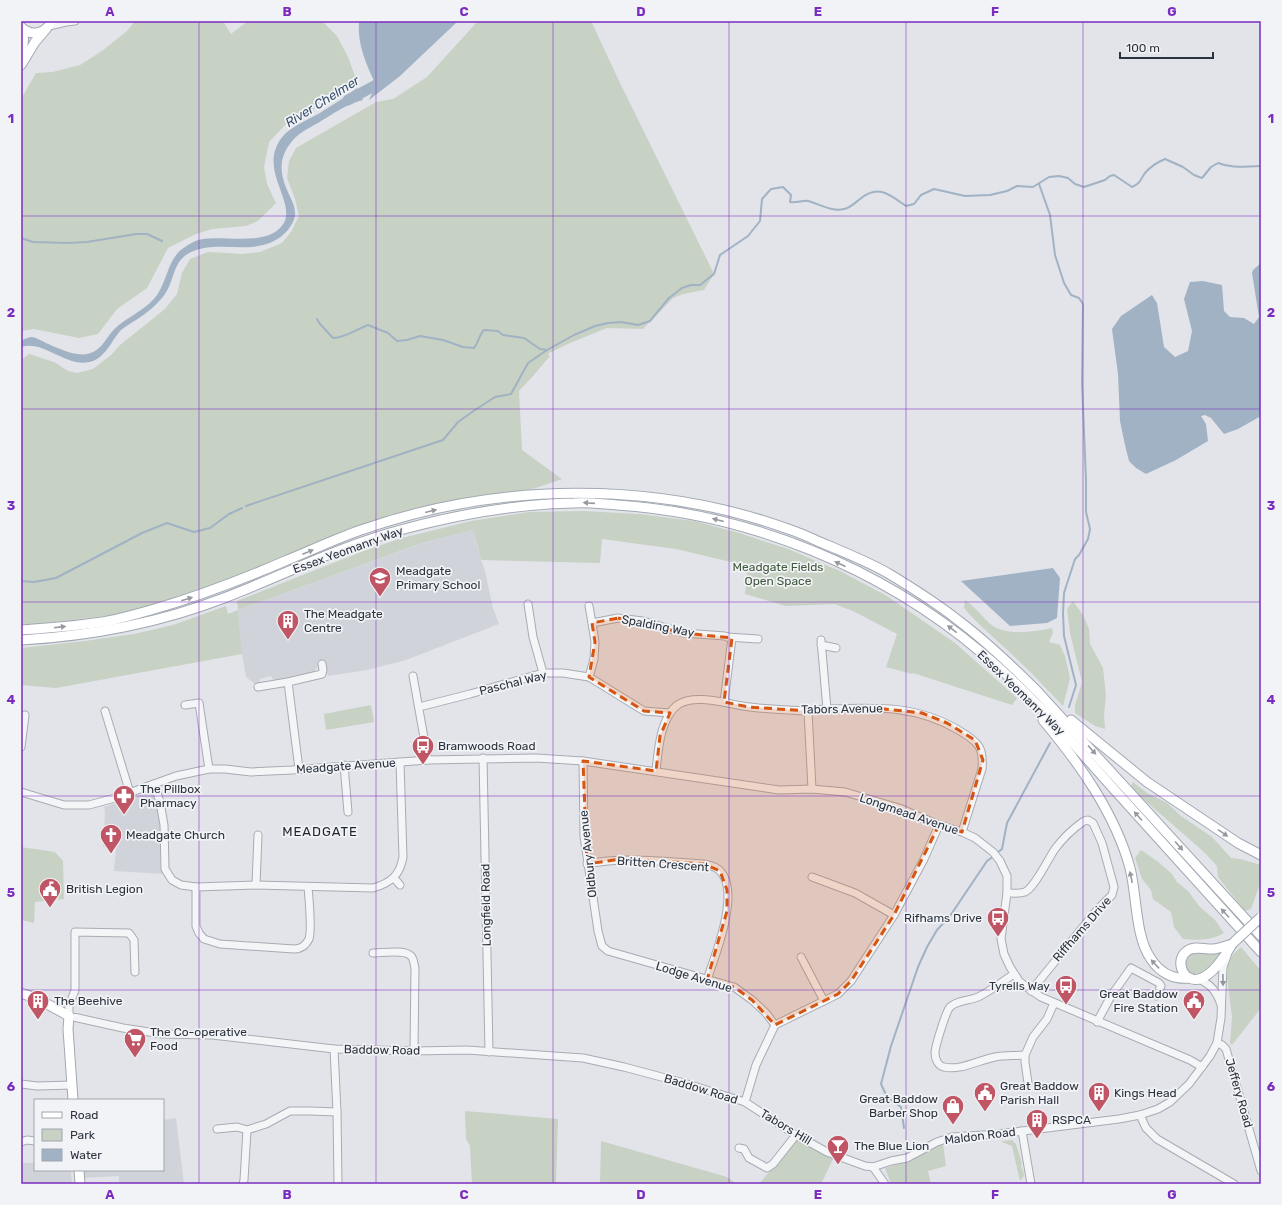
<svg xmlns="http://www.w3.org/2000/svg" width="1282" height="1205" font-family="Rubik,sans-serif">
	<rect width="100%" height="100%" fill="#e2e4e9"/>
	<!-- built -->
	<g fill="#d0d4da">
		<path d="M473,530L481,560L485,571L493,608L499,624L406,660L367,670L328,676L325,662L318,665L314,672L274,681L271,676L260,679L259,684H255L246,677L242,654L238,610L423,543Z"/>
		<path d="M149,792L152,794L154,797L158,814L161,834L160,863L163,874L114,871L116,848L103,847L105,812L104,807Z"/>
		<path d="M176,1118L184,1184H119V1176L82,1178V1170H163V1120Z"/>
		<path d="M21,1163H35V1170H71L72,1184H21Z"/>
	</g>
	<!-- green -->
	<g fill="#c7d1c4">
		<path d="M135,21H223L231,34L248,21H322L337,36L348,57L356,79L345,90L323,100L307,116L287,123L269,142L264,167L267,184L276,203L258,221L246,226L212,229L196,234L168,248L147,288L117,309L98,334L79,338L34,329L21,331V99L36,73L53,72L80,65L102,51L127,31Z"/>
		<path d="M478,21H591L620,83L714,274L704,290L683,294L673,298L643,329L607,328L570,343L549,353L548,355L550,356L533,376L519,391L522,450L562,479L530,490L454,501L389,515L214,588L113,615L21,626V360L29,354L54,362L68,371L77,373L93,369L111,355L120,345L165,309L177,294L182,273L190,259L208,252L227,253L242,254L260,252L282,243L291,232L299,216L295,199L287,178L289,161L296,148L376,102L393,99L427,77Z"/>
		<path d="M584,511L639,514L694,521L739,533L788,549L840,571L887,596L955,643L1017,698L1012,705L913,673L912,674L886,667L897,634L855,612L835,604L786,606L745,594L748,566L676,549L602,539L600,563L481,560L478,547L473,530L422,543L238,610L242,654L56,688L21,685V648L85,641L134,634L173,625L226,606L228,614L238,610L237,601L361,552L402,538L471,521L529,512Z"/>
		<path d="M965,600C975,607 980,614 988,622C1003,637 1033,632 1052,628L1053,633L1049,642L1060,645L1065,656L1070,678L1063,706C1049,692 1036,677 1022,664C1003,645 982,629 964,608Z"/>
		<path d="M1073,601L1083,615L1089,629L1090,644L1103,668L1106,695L1104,715L1105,729L1095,726L1075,713V705L1082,682L1070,633L1067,609Z"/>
		<path d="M371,705L374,722L326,730L324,714Z"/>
		<path d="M1133,782L1147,793L1167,803L1181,816L1212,837L1231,858L1240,859L1261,865V881L1251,909L1245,911L1218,877L1217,866L1204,852L1141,797L1131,786Z"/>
		<path d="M21,847L55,852L63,861L64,899L35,902L34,923L21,920Z"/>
		<path d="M1141,850L1157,861L1172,874L1177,882L1188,891L1199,906L1215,920L1224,933C1211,941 1198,940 1183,939L1174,927L1171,912L1153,899L1151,890L1142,879L1135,858Z"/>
		<path d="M1241,947L1261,971V1008L1232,1045L1230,1043L1232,1017L1227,977L1228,965L1233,954Z"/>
		<path d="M1191,952L1212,953L1223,952C1220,956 1217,962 1213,965C1207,971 1191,981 1186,969C1185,966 1185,962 1185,959Z"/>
		<path d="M465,1111L558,1119L556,1182L575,1184H472L470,1146L466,1139Z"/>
		<path d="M796,1140L833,1159L821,1184H759Z"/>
		<path d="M1012,1140L1016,1144L1022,1164L1021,1165L1022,1170H1023L1024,1176L1020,1181L1012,1146L1002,1142V1141Z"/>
		<path d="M601,1141L727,1177L737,1184H600Z"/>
		<path d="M943,1144L946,1166L928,1171L931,1184H891L885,1168L909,1161Z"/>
	</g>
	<!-- water -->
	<g fill="#a1b2c4">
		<path d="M359,21H458L400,76L369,100L376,85C366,64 357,44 359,21Z"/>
		<path d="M357,88L363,100C346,104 333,114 318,123C309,128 300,132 293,140C279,156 279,171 287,190C290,197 295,205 295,213C296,219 289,230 284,234C256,260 215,236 186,255C173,264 174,281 165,294C158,304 147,313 136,320C131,323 126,326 121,330C112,340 106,356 93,361C67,370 45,339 21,347V341C24,339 29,337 32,337C37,338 42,341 46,343C60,349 81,360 95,351C102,347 106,339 111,333C124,317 145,312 157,295C168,279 168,257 185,247C191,243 198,239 204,239C225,236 264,245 280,228C303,205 253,170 284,135C291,127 309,119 320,113C332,105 346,97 357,88Z"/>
		<path d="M1261,263V416L1238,429L1224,434L1211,418L1205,415L1201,416L1206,424L1208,441L1176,460L1146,474L1136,468L1129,461L1125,445L1120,421L1118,374L1112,329L1121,316L1152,295L1157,303L1164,347L1175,357L1188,351L1192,331L1184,299L1190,282L1203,281L1222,285L1224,311L1230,317L1244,318L1254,324L1259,317L1252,273L1253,270Z"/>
		<path d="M1053,568L1060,578L1057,618L1047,623L1010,626L961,581Z"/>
	</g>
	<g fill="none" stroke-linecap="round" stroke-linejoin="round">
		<!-- stream -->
		<g stroke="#a1b2c4" stroke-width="2">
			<path d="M1039,184L1050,215L1055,255L1064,283L1071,295L1079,298L1083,304L1082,383L1086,480V512L1090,529L1088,539L1079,555L1075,559L1064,593L1063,613L1064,636L1076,685L1069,707"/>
			<path d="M21,238L33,242L68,243L87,242L136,234H147L162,241"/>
			<path d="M317,319L320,324L333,338C345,338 357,329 368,325L388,333L397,341L407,340L420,336L443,340L463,347L474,348C479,342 479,335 484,330L498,331L503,335L524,338L540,349L547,350"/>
			<path d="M246,506L443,440L458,422L475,410L495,397L511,394L528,363L547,350L574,335L595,326L608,323L621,322L638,325L650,321L669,298L682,288L691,285H700L714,274L720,255L748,236L760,221L762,199L771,189L783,187L791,195L790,202C797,203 803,200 808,201C819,204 832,212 844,209C850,208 855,203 860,199C878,184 889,194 906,206L914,204L921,195L934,189L965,196L990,195L1007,191L1017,186L1033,187L1049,177L1059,176L1068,178L1075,184L1084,187L1105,180L1110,176L1114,175L1132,187C1141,183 1140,180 1145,173C1150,167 1158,162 1165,159L1183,167L1194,175L1202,178L1211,167L1218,163C1233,169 1245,166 1261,166"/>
			<path d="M21,581L34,582L56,578L142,533L167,523L194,532L210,528L229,514L242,508"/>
			<path d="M997,853L1002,849L1007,823L1050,743"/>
			<path d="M904,1128L901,1107L887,1097L881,1084L891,1046L918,967L927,947L937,930L950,916L987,861L994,856"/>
		</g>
		<!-- river -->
		<path stroke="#a1b2c4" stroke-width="11" d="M348,100L376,85L388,76"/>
		<!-- minor casing -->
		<g stroke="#a8abb3" stroke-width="9">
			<g id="minor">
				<path d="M49,26L66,22L75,21"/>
				<path d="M528,604L533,637L543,673"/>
				<path d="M589,606L592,623"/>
				<path d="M727,637L758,639"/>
				<path d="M821,640L827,709"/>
				<path d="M821,645L836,648"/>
				<path d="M413,676L428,760"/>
				<path d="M589,677L594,659L595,642L592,623L618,618L643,621L684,633L725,636L732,638L724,702"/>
				<path d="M288,682L322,674L323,670L322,664"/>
				<path d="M258,687L288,682L299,769"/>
				<path d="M185,705L199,703L209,769"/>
				<path d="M419,707L470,694L543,673H563L589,677L644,711L670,713"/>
				<path d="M105,711L130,793"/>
				<path d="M808,711L812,789"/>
				<path d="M21,747L25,715"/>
				<path d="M483,758L489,1052"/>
				<path d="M583,761L584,836L598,931L602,946L608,951L734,987L752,1000L766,1013L775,1025"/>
				<path d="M344,765L348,812"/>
				<path d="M656,771C658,752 660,716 679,704C697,693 730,705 750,707C763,709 776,709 789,710C795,710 801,711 807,711C814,711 821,709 828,709C877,707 917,705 960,731C978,742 984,747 982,769L962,832"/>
				<path d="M154,784L160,802L164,825L165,869L172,880L181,885L196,887L256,885L373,888C391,883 400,875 403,857L400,762"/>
				<path d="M21,792L64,805H89L115,798L176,776L209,769H225L251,772L292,770L428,760L536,758L583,761L779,790L812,789L845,792L899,808L939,825L962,832L975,838L993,852L1000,861L1007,876V893L1001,939L1004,954L1010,967L1019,981L1025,986L1041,997L1190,1060L1202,1067"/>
				<path d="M587,864C625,856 665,862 704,864C710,865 717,867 721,872C740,894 715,956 707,980"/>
				<path d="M812,877L855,893L894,915"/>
				<path d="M394,878L400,885"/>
				<path d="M256,885L258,835"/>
				<path d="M196,887V926L199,933L204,939L220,944L294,949C301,949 306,945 309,939C312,930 309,898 308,887"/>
				<path d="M1007,893C1013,893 1019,894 1025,892C1035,887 1048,859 1055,849C1063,838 1074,828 1084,821L1088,820L1093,823L1102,843L1114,887L1112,895L1096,911L1031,991"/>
				<path d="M373,953C382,953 405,949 411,956C414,959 414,965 415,968L414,1051"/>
				<path d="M801,957L824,1001"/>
				<path d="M135,972L134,940L129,933L75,932V990L69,1006V1016L123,1028L162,1034L212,1035L334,1049L414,1051L467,1050L583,1058L624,1067L684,1083L745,1102L796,1135L827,1152L865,1166L873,1167L891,1161L907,1158L937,1142L952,1137L999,1134L1119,1119L1140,1115L1158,1109L1170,1102L1189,1084L1210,1056L1217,1043L1221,1018L1223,967L1227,956"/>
				<path d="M1014,974C1003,981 989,992 978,997C969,1001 957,1000 950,1007C946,1011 935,1047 935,1053C935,1059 938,1066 944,1067C960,1071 979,1060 995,1057C1005,1055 1015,1056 1025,1055L1033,1037L1047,1019L1054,1003"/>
				<path d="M1198,979C1211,984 1217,992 1221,1005"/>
				<path d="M1097,1022L1111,996L1131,968L1159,983L1161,986L1156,996"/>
				<path d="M1217,1043L1222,1045L1226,1049L1261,1171"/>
				<path d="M334,1049L337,1112L338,1184"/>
				<path d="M1025,1055V1062L1028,1083"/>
				<path d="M21,1084L37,1086L72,1085"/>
				<path d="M745,1102L756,1065L775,1025L838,994L851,981L894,915L924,859L939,825"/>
				<path d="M1140,1115L1146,1128L1157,1139L1234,1184"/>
				<path d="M217,1129L237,1127L247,1130L266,1124L290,1111H311L337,1112"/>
				<path d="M1022,1131L1031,1184"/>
				<path d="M21,1142L27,1140L35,1141"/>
				<path d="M739,1148L744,1149L749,1158L767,1168L773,1164L796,1135"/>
				<path d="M873,1167L885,1184"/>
				<path d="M243,1184L244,1180L247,1130"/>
			</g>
		</g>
		<!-- major casing -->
		<g stroke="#a2a9b3" stroke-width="11">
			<g id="major">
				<path d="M21,27C31,37 46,34 51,21"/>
				<path d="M21,28C25,36 24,44 21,52"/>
				<path d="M21,65L35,42L46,29"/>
				<path d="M21,630C50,628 80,626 108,621C123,618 137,614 151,610C197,597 241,580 285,561C310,551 335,539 361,530C498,482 654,480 791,530C803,534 815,540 827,545C848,554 871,563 891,575C914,589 938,604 959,621C987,642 1012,666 1037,691L1261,936"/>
				<path d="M21,640C90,636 159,623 224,598C284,575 342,545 404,529C460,514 516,504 574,503C588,502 602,504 617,505C750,514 880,567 982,653C1030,693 1071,741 1112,787C1162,842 1211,897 1261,952"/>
				<path d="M1043,720C1079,763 1115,813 1130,868C1137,895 1135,937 1151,959C1160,973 1174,980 1190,978"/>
				<path d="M1071,720L1147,782L1238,843L1261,855"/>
				<path d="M1232,944C1226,955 1212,976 1199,979C1183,983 1174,960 1187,951C1195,945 1205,950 1214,949C1220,948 1226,946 1232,944Z"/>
				<path d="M21,993L38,999L69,1016L68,1029L73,1100"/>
				<path d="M79,1170L80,1184"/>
			</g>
		</g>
		<!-- minor -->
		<use href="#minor" stroke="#f4f5f7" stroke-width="7"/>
		<!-- major -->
		<use href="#major" stroke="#fff" stroke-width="9"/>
		<!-- major-bridge casing -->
		<g stroke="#a2a9b3" stroke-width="11" stroke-linecap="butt">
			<path id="major-bridge" d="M1232,944L1261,917"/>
		</g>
		<!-- major-bridge -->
		<use href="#major-bridge" stroke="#fff" stroke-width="9"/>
	</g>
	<!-- one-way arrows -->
	<defs><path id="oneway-solid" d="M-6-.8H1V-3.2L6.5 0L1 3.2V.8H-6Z"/></defs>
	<g fill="#96999f">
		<use href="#oneway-solid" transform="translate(589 503) rotate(-176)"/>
		<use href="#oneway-solid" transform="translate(431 511) rotate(-14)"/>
		<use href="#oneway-solid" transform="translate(718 520) rotate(-165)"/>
		<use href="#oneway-solid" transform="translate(308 552) rotate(-22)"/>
		<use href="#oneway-solid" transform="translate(840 564) rotate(-156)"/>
		<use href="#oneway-solid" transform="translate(187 599) rotate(-18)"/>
		<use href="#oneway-solid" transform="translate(60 627) rotate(-7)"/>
		<use href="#oneway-solid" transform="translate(952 629) rotate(-142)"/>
		<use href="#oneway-solid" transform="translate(1092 750) rotate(48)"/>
		<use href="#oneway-solid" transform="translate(1138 816) rotate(-132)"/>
		<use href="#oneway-solid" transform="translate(1223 833) rotate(34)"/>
		<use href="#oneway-solid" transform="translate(1179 846) rotate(48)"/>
		<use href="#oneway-solid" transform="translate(1131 877) rotate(-102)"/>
		<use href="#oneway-solid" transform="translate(1225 913) rotate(-132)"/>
		<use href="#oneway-solid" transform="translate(1155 964) rotate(-133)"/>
	</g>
	<use fill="#90949b" href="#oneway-solid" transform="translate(1223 980) rotate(89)"/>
	<!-- marked area -->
	<path fill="#d55511" fill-opacity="0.2" stroke="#d55511" stroke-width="3" stroke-dasharray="8 5" stroke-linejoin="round" d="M618,618L684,633L732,638L724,702L749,707L808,711L876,708L922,713L947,723L975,740L983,760L962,832L939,825L894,915L851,981L838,994L775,1025L752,1000L734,987L707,980L727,911V890L720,871L704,864L621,859L587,864L583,761L656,771L660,736L670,713L644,711L589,677L595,642L592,623Z"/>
	<!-- grid -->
	<path fill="none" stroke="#7b2cbf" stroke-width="1" stroke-opacity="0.55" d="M199,21V1184M376,21V1184M553,21V1184M729,21V1184M906,21V1184M1083,21V1184M21,216H1261M21,409H1261M21,602H1261M21,796H1261M21,990H1261"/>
	<!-- icons -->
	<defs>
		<g id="school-pin" transform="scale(1.15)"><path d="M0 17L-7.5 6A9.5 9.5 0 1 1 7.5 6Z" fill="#bf5565" stroke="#f1f3f6"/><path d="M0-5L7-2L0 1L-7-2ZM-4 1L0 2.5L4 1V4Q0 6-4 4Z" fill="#fff"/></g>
		<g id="building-pin" transform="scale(1.15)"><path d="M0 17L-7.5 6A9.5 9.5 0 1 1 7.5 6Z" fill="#bf5565" stroke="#f1f3f6"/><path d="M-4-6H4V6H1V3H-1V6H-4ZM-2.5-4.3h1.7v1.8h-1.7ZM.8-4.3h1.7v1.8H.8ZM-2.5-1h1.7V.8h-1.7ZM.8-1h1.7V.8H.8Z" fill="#fff"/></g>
		<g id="bus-pin" transform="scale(1.15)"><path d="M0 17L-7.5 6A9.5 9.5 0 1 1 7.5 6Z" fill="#bf5565" stroke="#f1f3f6"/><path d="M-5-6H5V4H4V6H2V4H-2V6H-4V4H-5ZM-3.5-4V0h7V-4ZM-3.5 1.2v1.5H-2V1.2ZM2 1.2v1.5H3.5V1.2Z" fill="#fff"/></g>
		<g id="pharmacy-pin" transform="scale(1.15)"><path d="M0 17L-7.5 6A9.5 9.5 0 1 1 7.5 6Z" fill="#bf5565" stroke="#f1f3f6"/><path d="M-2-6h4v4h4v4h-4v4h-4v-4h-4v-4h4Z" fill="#fff"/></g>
		<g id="church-pin" transform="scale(1.15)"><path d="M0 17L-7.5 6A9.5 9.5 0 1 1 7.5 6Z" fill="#bf5565" stroke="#f1f3f6"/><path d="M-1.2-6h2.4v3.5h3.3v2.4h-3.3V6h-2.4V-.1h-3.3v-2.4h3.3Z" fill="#fff"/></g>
		<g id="civic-pin" transform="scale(1.15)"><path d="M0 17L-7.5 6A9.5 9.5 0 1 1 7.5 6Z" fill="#bf5565" stroke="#f1f3f6"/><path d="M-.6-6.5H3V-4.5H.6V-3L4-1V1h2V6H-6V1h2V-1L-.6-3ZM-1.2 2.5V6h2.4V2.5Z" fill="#fff"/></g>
		<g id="supermarket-pin" transform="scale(1.15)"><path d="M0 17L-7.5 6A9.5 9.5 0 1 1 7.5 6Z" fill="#bf5565" stroke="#f1f3f6"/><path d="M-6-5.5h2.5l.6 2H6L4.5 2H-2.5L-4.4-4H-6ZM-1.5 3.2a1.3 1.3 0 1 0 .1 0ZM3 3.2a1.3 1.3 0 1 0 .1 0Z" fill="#fff"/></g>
		<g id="shop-pin" transform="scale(1.15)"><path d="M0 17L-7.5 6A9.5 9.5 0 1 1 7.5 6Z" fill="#bf5565" stroke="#f1f3f6"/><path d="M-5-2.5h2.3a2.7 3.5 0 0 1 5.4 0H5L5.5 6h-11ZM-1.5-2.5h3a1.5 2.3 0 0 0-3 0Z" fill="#fff"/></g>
		<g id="bar-pin" transform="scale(1.15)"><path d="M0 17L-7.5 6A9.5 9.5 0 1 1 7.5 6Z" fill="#bf5565" stroke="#f1f3f6"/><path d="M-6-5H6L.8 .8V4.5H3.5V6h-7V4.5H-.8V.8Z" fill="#fff"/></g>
	</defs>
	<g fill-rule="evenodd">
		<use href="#school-pin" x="380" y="578"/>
		<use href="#building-pin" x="288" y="621"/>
		<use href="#bus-pin" x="423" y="746"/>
		<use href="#pharmacy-pin" x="124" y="796"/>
		<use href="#church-pin" x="111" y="835"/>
		<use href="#civic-pin" x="50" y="889"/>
		<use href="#bus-pin" x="998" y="918"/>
		<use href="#bus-pin" x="1066" y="986"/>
		<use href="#building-pin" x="38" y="1001"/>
		<use href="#civic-pin" x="1194" y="1001"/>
		<use href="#supermarket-pin" x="135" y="1039"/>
		<use href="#civic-pin" x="985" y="1093"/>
		<use href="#building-pin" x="1099" y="1093"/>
		<use href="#shop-pin" x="953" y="1106"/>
		<use href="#building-pin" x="1037" y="1120"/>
		<use href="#bar-pin" x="838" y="1146"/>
	</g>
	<g text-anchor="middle" stroke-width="3.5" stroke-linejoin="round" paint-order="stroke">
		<!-- street labels -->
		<g font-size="12" fill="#2c333f" stroke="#f1f3f6">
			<text transform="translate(348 550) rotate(-20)" y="4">Essex Yeomanry Way</text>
			<text transform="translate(658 626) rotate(11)" y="4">Spalding Way</text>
			<text transform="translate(513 683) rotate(-14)" y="4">Paschal Way</text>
			<text transform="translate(1021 693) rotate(44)" y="4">Essex Yeomanry Way</text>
			<text transform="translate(842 709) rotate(-1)" y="4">Tabors Avenue</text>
			<text transform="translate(346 766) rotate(-4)" y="4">Meadgate Avenue</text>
			<text transform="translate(909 814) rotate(19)" y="4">Longmead Avenue</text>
			<text transform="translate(588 854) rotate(-96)" y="4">Oldbury Avenue</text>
			<text transform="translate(663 864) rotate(4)" y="4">Britten Crescent</text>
			<text transform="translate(486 905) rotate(-91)" y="4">Longfield Road</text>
			<text transform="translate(1082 929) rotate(-49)" y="4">Riffhams Drive</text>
			<text transform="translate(694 977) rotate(17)" y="4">Lodge Avenue</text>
			<text transform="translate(382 1050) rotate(1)" y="4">Baddow Road</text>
			<text transform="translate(701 1089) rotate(17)" y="4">Baddow Road</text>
			<text transform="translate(1239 1093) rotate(74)" y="4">Jeffery Road</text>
			<text transform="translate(786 1127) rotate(31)" y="4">Tabors Hill</text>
			<text transform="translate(980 1136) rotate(-7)" y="4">Maldon Road</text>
		</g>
		<!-- park labels -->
		<g font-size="12" fill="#40593b" stroke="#f1f3f6">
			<text x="778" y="571">Meadgate Fields<tspan x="778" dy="14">Open Space</tspan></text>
		</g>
		<!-- poi labels -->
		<g font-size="12" fill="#2c333f" stroke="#f1f3f6" text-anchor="start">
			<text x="396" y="575">Meadgate<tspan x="396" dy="14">Primary School</tspan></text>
			<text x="304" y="618">The Meadgate<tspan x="304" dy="14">Centre</tspan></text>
			<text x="438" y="750">Bramwoods Road</text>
			<text x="140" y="793">The Pillbox<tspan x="140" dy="14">Pharmacy</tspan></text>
			<text x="126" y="839">Meadgate Church</text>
			<text x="66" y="893">British Legion</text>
			<text x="982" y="922" text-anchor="end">Rifhams Drive</text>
			<text x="1050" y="990" text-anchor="end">Tyrells Way</text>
			<text x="1178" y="998" text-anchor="end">Great Baddow<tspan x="1178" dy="14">Fire Station</tspan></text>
			<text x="54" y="1005">The Beehive</text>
			<text x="150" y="1036">The Co-operative<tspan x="150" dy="14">Food</tspan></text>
			<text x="1000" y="1090">Great Baddow<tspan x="1000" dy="14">Parish Hall</tspan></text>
			<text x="1114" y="1097">Kings Head</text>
			<text x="938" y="1103" text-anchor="end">Great Baddow<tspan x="938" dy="14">Barber Shop</tspan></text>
			<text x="1052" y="1124">RSPCA</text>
			<text x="854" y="1150">The Blue Lion</text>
		</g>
		<!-- water labels -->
		<g font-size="13" font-style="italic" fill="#3a526e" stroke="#f1f3f6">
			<text transform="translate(322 101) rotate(-32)" y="5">River Chelmer</text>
		</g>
		<!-- neighbourhood labels -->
		<g font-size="13" letter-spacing="1" fill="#1e2430" stroke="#f1f3f6">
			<text x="320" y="836">MEADGATE</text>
		</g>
	</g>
	<!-- border -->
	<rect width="1282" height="1205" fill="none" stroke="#f1f3f6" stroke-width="44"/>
	<!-- legend -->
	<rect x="34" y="1099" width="130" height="72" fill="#f1f3f6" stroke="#a2a6ad"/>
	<rect x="42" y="1112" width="20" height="6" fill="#ffffff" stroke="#a2a6ad"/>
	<text x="70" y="1119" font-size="12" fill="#2c333f">Road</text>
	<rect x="42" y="1129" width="20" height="12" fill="#c7d1c4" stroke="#a2a6ad"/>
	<text x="70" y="1139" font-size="12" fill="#2c333f">Park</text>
	<rect x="42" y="1149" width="20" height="12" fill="#a1b2c4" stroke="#a2a6ad"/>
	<text x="70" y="1159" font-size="12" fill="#2c333f">Water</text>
	<!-- scale -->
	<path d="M1120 52v6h93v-6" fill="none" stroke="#2c333f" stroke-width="2"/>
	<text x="1126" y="52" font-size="12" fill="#2c333f" stroke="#f1f3f6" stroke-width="3" paint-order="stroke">100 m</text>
	<rect x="22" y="22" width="1238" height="1161" fill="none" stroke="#7b2cbf" stroke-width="1.5"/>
	<g font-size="13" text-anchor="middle" font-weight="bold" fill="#7b2cbf">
		<text x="110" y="16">A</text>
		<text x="287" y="16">B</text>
		<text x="464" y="16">C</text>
		<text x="641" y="16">D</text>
		<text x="818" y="16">E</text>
		<text x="995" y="16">F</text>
		<text x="1172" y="16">G</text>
		<text x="11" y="123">1</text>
		<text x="1271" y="123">1</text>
		<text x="11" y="317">2</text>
		<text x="1271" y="317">2</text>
		<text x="11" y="510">3</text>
		<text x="1271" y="510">3</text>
		<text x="11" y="704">4</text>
		<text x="1271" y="704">4</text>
		<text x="11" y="897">5</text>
		<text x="1271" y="897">5</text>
		<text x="11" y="1091">6</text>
		<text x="1271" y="1091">6</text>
		<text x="110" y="1199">A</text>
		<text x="287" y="1199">B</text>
		<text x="464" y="1199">C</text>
		<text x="641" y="1199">D</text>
		<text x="818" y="1199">E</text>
		<text x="995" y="1199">F</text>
		<text x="1172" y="1199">G</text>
	</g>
</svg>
